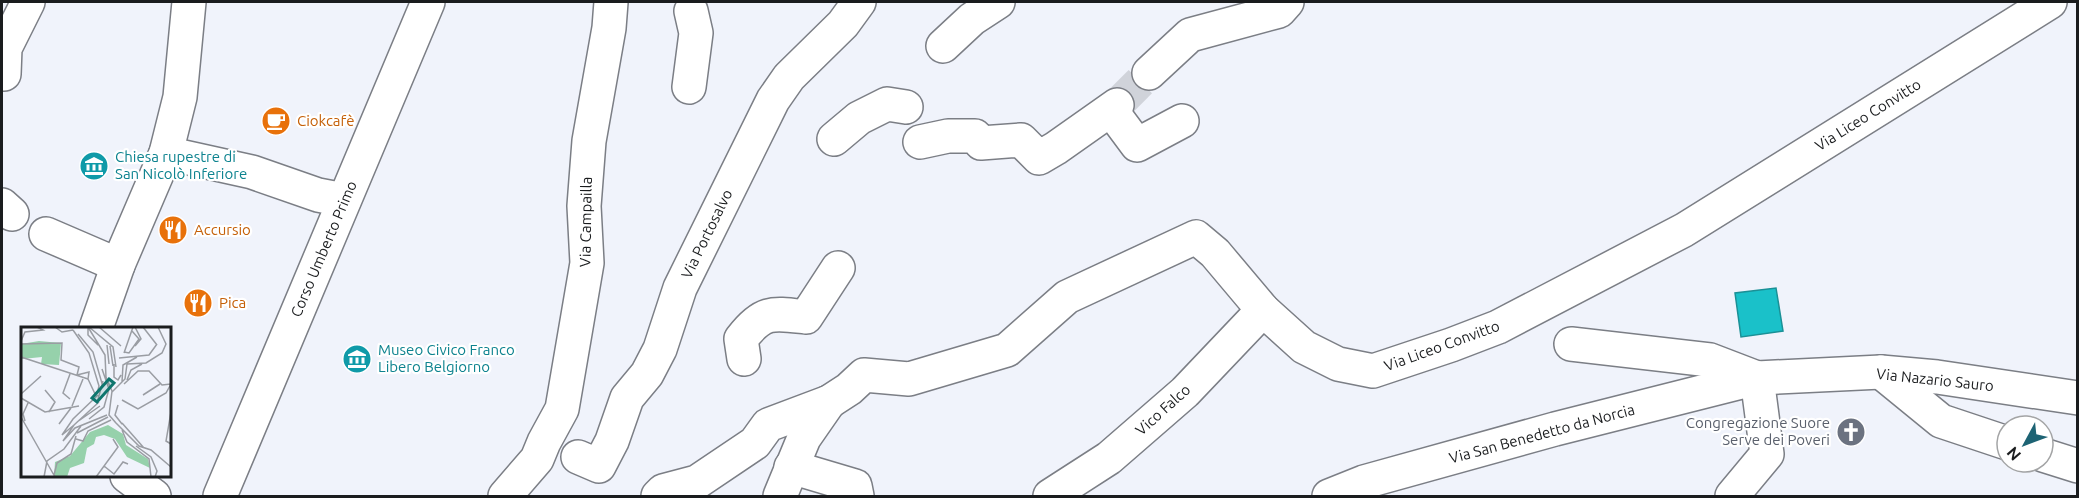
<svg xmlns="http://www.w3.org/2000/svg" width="2079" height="498" font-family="Ubuntu,sans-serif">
	<rect width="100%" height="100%" fill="#f0f3fb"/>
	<!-- water -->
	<path fill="#1ac1c9" stroke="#1a9096" stroke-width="1.5" d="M1776,288L1783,331L1741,337L1735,293Z"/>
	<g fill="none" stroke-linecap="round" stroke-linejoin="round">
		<!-- minor-tunnel -->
		<path stroke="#d0d3da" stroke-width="33" stroke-dasharray="33 16" stroke-linecap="butt" d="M1117,105L1149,73"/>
		<!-- minor casing -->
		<g stroke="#7b7e85" stroke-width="36">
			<g id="minor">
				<path d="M943,46L972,19L998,2"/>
				<path d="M1149,73L1190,35L1279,11L1287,2"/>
				<path d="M4,74L5,48L28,2"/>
				<path d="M689,87L696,33L691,11"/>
				<path d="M1111,110L1137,145L1182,121"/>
				<path d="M834,139L859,118L887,104L906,107"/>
				<path d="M920,142L948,136H975L981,143L1021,140L1039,158L1056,148L1117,105"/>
				<path d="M166,153L252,172L318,195L344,200"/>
				<path d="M2,205L12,214"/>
				<path d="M46,234L118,265L166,153L180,97L189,2"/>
				<path d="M96,328L118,265"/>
				<path d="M1571,344L1710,360L1757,378"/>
				<path d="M744,359L741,339C763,310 773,313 806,317L838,268"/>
				<path d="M1881,372L1941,421L2007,443"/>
				<path d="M2043,455L2078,466"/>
				<path d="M578,457L599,466L612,441L627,398L647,374L660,349L680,288L773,100L789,77L843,24L859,2"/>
				<path d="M791,467L855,486L857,496"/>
				<path d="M127,476L154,496"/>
				<path d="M220,496L428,2"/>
				<path d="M505,496L537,459L544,442L562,409L587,263L584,206L589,141L609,28L611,2"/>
				<path d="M658,496L663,491L697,482L755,443L768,425L829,402L849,389L864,375L909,379L1007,350L1067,297L1196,237L1215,253L1263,310L1304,347L1338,364L1373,371L1451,345L1498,327L1684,230L2050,2"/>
				<path d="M780,496L804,438L829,402"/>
				<path d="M1050,496L1109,458L1185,392L1263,310"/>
				<path d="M1329,496L1364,482L1555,429L1757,378L1881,372L1937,377L2078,398"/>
				<path d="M1732,496L1767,454L1757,378"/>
			</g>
		</g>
		<!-- minor -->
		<use href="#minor" stroke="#fff" stroke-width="33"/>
	</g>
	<!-- icons -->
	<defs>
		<g id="cafe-disc" transform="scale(1.5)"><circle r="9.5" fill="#e8710a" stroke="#fff"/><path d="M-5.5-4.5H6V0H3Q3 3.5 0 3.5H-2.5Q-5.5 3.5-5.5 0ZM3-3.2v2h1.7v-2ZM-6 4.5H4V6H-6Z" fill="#fff"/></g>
		<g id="museum-disc" transform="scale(1.5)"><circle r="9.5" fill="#0f9aa8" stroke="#fff"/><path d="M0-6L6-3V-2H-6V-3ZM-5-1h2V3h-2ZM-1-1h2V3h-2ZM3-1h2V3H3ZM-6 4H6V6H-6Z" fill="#fff"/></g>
		<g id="restaurant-disc" transform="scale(1.5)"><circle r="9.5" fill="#e8710a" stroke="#fff"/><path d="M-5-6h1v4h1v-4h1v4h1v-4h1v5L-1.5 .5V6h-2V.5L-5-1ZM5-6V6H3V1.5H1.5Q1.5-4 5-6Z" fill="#fff"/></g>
		<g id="church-disc" transform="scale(1.5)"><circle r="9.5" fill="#6b7280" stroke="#fff"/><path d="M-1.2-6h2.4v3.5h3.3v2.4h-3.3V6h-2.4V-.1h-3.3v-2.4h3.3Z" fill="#fff"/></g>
	</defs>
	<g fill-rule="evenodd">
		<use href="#cafe-disc" x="276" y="121"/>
		<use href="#museum-disc" x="94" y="166"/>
		<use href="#restaurant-disc" x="173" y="230"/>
		<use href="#restaurant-disc" x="198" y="303"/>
		<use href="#museum-disc" x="357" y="359"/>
		<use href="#church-disc" x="1851" y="432"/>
	</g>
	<g text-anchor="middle" stroke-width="4.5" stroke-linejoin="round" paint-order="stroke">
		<!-- street labels -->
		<g font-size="15" fill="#1a1c1e" stroke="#fff">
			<text transform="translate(1868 115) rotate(-32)" y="5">Via Liceo Convitto</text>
			<text transform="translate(586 222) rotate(-89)" y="5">Via Campailla</text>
			<text transform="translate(707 234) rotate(-64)" y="5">Via Portosalvo</text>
			<text transform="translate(324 249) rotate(-67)" y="5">Corso Umberto Primo</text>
			<text transform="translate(1442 346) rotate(-20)" y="5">Via Liceo Convitto</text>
			<text transform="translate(1935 380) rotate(6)" y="5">Via Nazario Sauro</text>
			<text transform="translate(1163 410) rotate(-42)" y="5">Vico Falco</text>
			<text transform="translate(1542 434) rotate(-15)" y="5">Via San Benedetto da Norcia</text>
		</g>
		<!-- food labels -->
		<g font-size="15" fill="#c56008" stroke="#fff" text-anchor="start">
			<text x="297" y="126">Ciokcafè</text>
			<text x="194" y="235">Accursio</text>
			<text x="219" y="308">Pica</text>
		</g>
		<!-- culture labels -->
		<g font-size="15" fill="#0d838f" stroke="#fff" text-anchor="start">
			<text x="115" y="162">Chiesa rupestre di<tspan x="115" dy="17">San Nicolò Inferiore</tspan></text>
			<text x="378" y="355">Museo Civico Franco<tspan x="378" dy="17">Libero Belgiorno</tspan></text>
		</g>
		<!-- worship labels -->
		<g font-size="15" fill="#5b616d" stroke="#fff" text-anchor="end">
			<text x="1830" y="428">Congregazione Suore<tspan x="1830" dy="17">Serve dei Poveri</tspan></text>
		</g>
	</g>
	<!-- overview -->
	<g transform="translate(21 327)">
		<rect width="150" height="150" fill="#f0f3fb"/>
		<path d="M18,14L40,16L38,38L20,37L21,30L1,32L0,17ZM87,98L102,107L105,118L127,132L129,141L106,130L94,112L83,108L75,110L73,117L66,121L63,136L49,141L46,150H33L34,135L49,129L69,105Z" fill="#96d1ab"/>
		<path fill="none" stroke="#9a9da3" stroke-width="1.5" d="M34,0L41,5L52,3M67,0L84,28L85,50L91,64L88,88L95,96M68,0L92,20L95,40M78,0L100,19M114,0L120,12L114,19M122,0L136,18M67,1V8L77,18M52,3L68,26L78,59L76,67M57,7L72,25L82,60M0,14L4,5L22,3L16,0M0,17L41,16L40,33L58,40L56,48L68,45L67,52M86,18L88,37M89,19L92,39M103,25L108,26L118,12L111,4M103,26L112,0M0,30L67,52M98,31L128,28L136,17M93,37V50L97,53L100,48M106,37L125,36L141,26L145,17L137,0M81,42L88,62M49,47L42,66L49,72M67,52L75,69M106,53L110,43L121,37M101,55L102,38L116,30M103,57L117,44H128L141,58L150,57M24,63L34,75L28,85M91,65L104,52L106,37M0,67L20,49M77,68L52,92L41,108L53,98L42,114L54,101L86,88M122,68L139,57M0,71L24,85L58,79M101,73L117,82L145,66L150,57M76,76L82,54M97,78L94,88L101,97M51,79L62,52M150,85L145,114L150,117M0,90L34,150M68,92L83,80L88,62M4,94L2,87L7,76M56,95L79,79M94,95L118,119L130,123L150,140M101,96L123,121M38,97L50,81M53,98L78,75M101,103L106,115L128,132L130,150M56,106L87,90M55,112L62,114L67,104L90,93M115,119L130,130L136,144L134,150M83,139L93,147L102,135L107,137M33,148L36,136L50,127L55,109M23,150L26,134L43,122L60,99M75,150L97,120L92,112"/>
		<path fill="#0f766e" fill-opacity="0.15" stroke="#0f766e" stroke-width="3" d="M88,52L93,56L76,75L71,71Z"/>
		<rect width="150" height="150" fill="none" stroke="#1a1c1e" stroke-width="3"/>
	</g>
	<!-- border -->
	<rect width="2079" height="498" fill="none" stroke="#1a1c1e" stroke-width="6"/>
	<!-- north arrow -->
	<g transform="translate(2025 444) rotate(229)"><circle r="28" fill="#ffffff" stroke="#a3a4a5" stroke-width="1.5"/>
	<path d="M0-4.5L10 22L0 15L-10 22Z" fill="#1d6374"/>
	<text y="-9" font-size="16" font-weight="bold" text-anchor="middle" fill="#1a1c1e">N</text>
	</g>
</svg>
